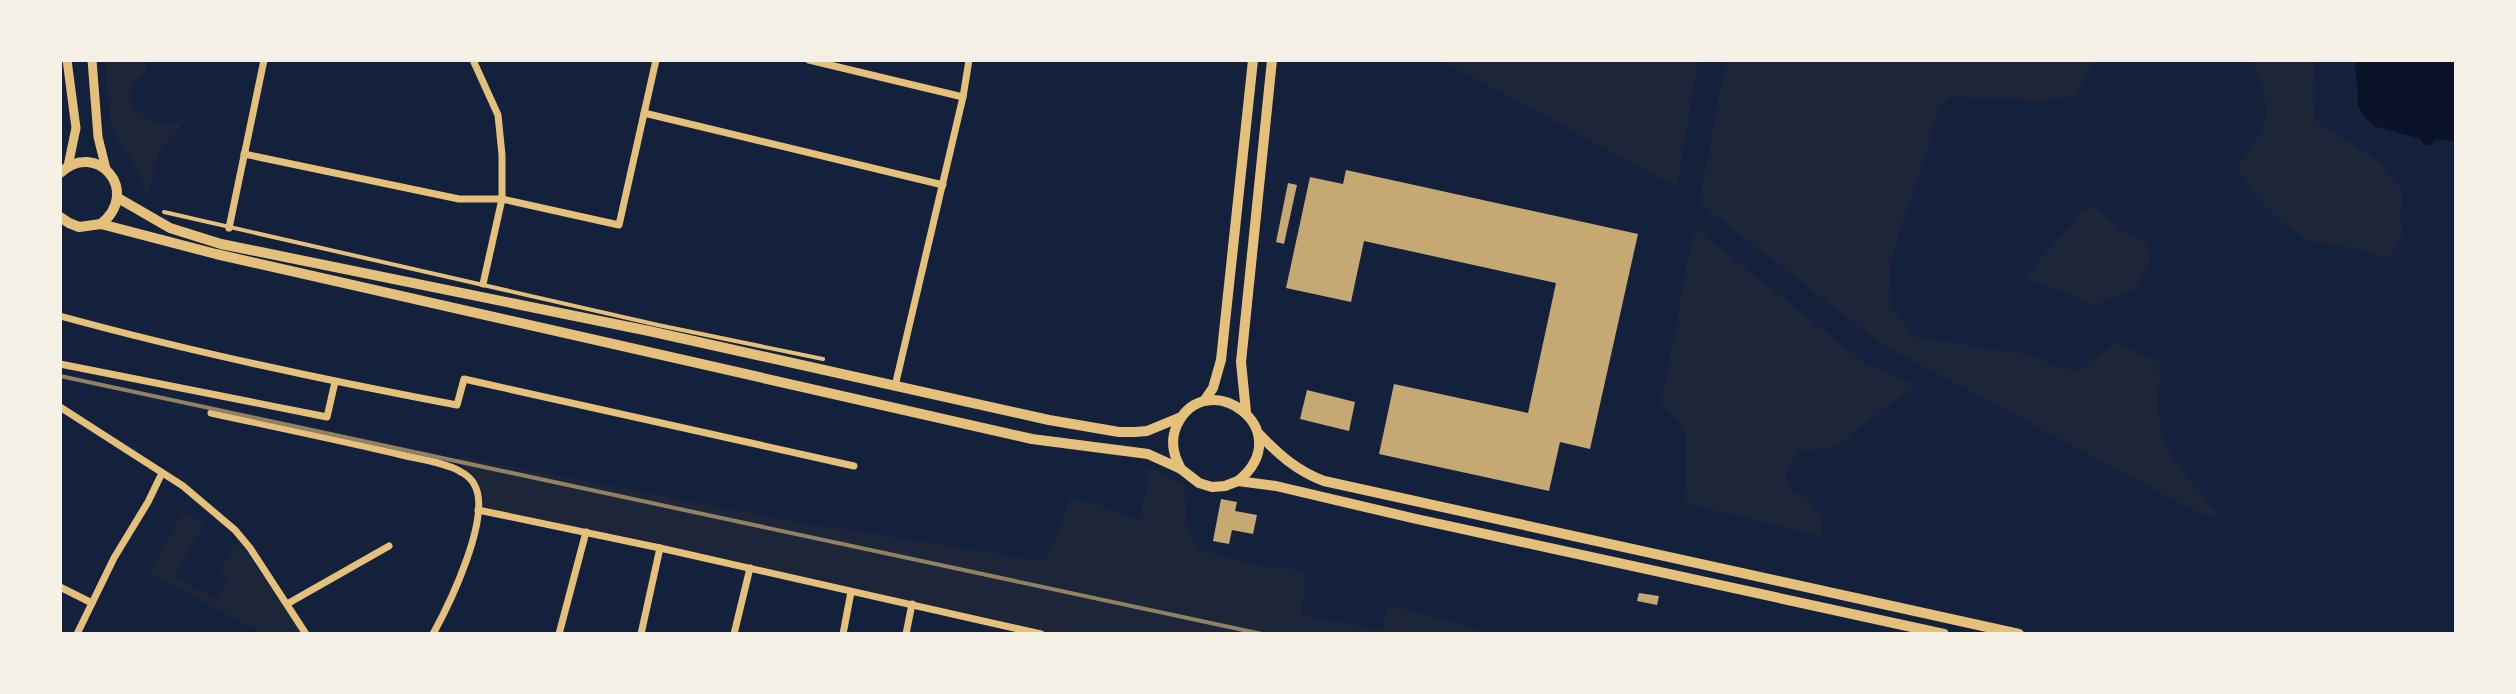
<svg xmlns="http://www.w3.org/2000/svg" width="2516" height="694" font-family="Roboto,sans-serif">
	<rect width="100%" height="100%" fill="#14213d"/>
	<!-- green -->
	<g fill="#1d2539">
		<path d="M105,60H146V72C130,82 131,90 132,107C155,125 160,129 188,117L160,150L147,195L137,170L130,156L120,144L110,122Z"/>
		<path d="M1440,60H1698L1677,186L1662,179Z"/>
		<path d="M1726,60H2095L2076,96L2041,101L1949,97L1937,110L1927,150L1898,235L1890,269L1889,304L1914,337L2032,355L2057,368L2080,370L2115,343L2160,362C2160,380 2157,400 2159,418C2165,457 2193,484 2217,512L2212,520L1883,345L1699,203Z"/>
		<path d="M2252,60H2315L2313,91L2314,120L2381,163L2403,192L2400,218L2403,234L2388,259L2345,246L2310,243L2276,217L2253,193L2237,167C2273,116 2273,119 2252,60Z"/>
		<path d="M2096,208L2124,232L2149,243L2150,265L2134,290L2093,306L2074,296L2025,279C2042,254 2065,234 2083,209Z"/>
		<path d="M1694,227L1866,364L1916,385L1835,447L1797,452L1786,474L1790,489L1806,498L1822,517V537L1685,503L1686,435L1680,423L1661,405Z"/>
		<path d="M463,457L786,520L1044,561L1056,539L1069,498L1103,506L1139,520L1148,480L1145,466L1184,485C1187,505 1184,537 1200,550L1269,568L1280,567L1305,572L1302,615L1382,630L1388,605L1498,634H1043L480,508L479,492L462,470Z"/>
		<path d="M183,511L205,524L174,576L216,599L229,579L220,571L236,543L246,552L303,634H263L150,573Z"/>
	</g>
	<!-- water -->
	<path fill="#0b132b" d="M2355,60H2456V141L2435,140L2431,145H2424L2420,139L2374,126L2365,117L2358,106Z"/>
	<!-- building -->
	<g fill="#c6a872">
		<path d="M1346,170L1638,234L1590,449L1560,442L1549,491L1379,454L1394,384L1528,413L1556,283L1364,241L1351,302L1286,288L1310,177L1343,184Z"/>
		<path d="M1288,183L1297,185L1284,244L1276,242Z"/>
		<path d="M1307,390L1355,402L1349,431L1300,419Z"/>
		<path d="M1221,499L1237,502L1235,511L1257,515L1253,534L1232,530L1229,544L1213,541Z"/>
		<path d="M1639,593L1659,596L1657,605L1637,601Z"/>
	</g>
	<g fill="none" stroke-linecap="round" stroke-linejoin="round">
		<!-- service -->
		<path stroke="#e5c07b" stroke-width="4" d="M164,212L658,325L823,359"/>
		<!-- minor -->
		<g stroke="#e5c07b" stroke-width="7">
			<path d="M473,60L498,115L502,155V199L483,284"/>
			<path d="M809,60L963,97"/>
			<path d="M644,113L943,185"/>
			<path d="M244,154L459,199H502L619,225L656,60"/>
			<path d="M229,228L264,60"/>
			<path d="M60,316C191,352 324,380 457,405L464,379L854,466"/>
			<path d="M60,364L327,417L335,382"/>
			<path d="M895,386L963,97L969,60"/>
			<path d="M60,407L183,486L235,530L250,548L306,634"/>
			<path d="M211,413C275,427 339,440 402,455C419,459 448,463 461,472C466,474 472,480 474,484C493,515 449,605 433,634"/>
			<path d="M478,510L660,548L1041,634"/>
			<path d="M60,587L92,603"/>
			<path d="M287,604L389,546"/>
			<path d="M77,634L114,558L148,502L162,473"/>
			<path d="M559,634L586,532"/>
			<path d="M641,634L660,548"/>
			<path d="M734,634L750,568"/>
			<path d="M843,634L851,592"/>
			<path d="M906,634L912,604"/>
		</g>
		<!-- tertiary -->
		<g stroke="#e5c07b" stroke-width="9">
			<path d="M67,60L76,128L68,166"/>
			<path d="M92,60L98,137L106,169"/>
		</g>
		<!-- secondary -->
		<g stroke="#e5c07b" stroke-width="10">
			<path d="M60,173C96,139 142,191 101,224"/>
			<path d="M118,198L170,228L221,244L649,331L1049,420L1119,432H1135L1147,431L1181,417"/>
			<path d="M60,217L69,223L79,227L101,224L216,254L1032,439L1148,454L1181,469L1199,483L1212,487L1225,486L1238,481L1276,486L1412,518L1944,634"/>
			<path d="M1204,401L1213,388L1221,360L1253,60"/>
			<path d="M1246,412L1241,362L1272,60"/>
			<path d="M1259,434C1278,454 1297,471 1324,481L2019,634"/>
			<path d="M1180,467C1173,454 1170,440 1177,425C1206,363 1301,430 1238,481"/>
		</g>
		<!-- rail -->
		<path stroke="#918062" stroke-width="4" d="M60,376L1262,634"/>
	</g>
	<!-- border -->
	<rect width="2516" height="694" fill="none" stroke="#f6f1e7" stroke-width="124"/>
</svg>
